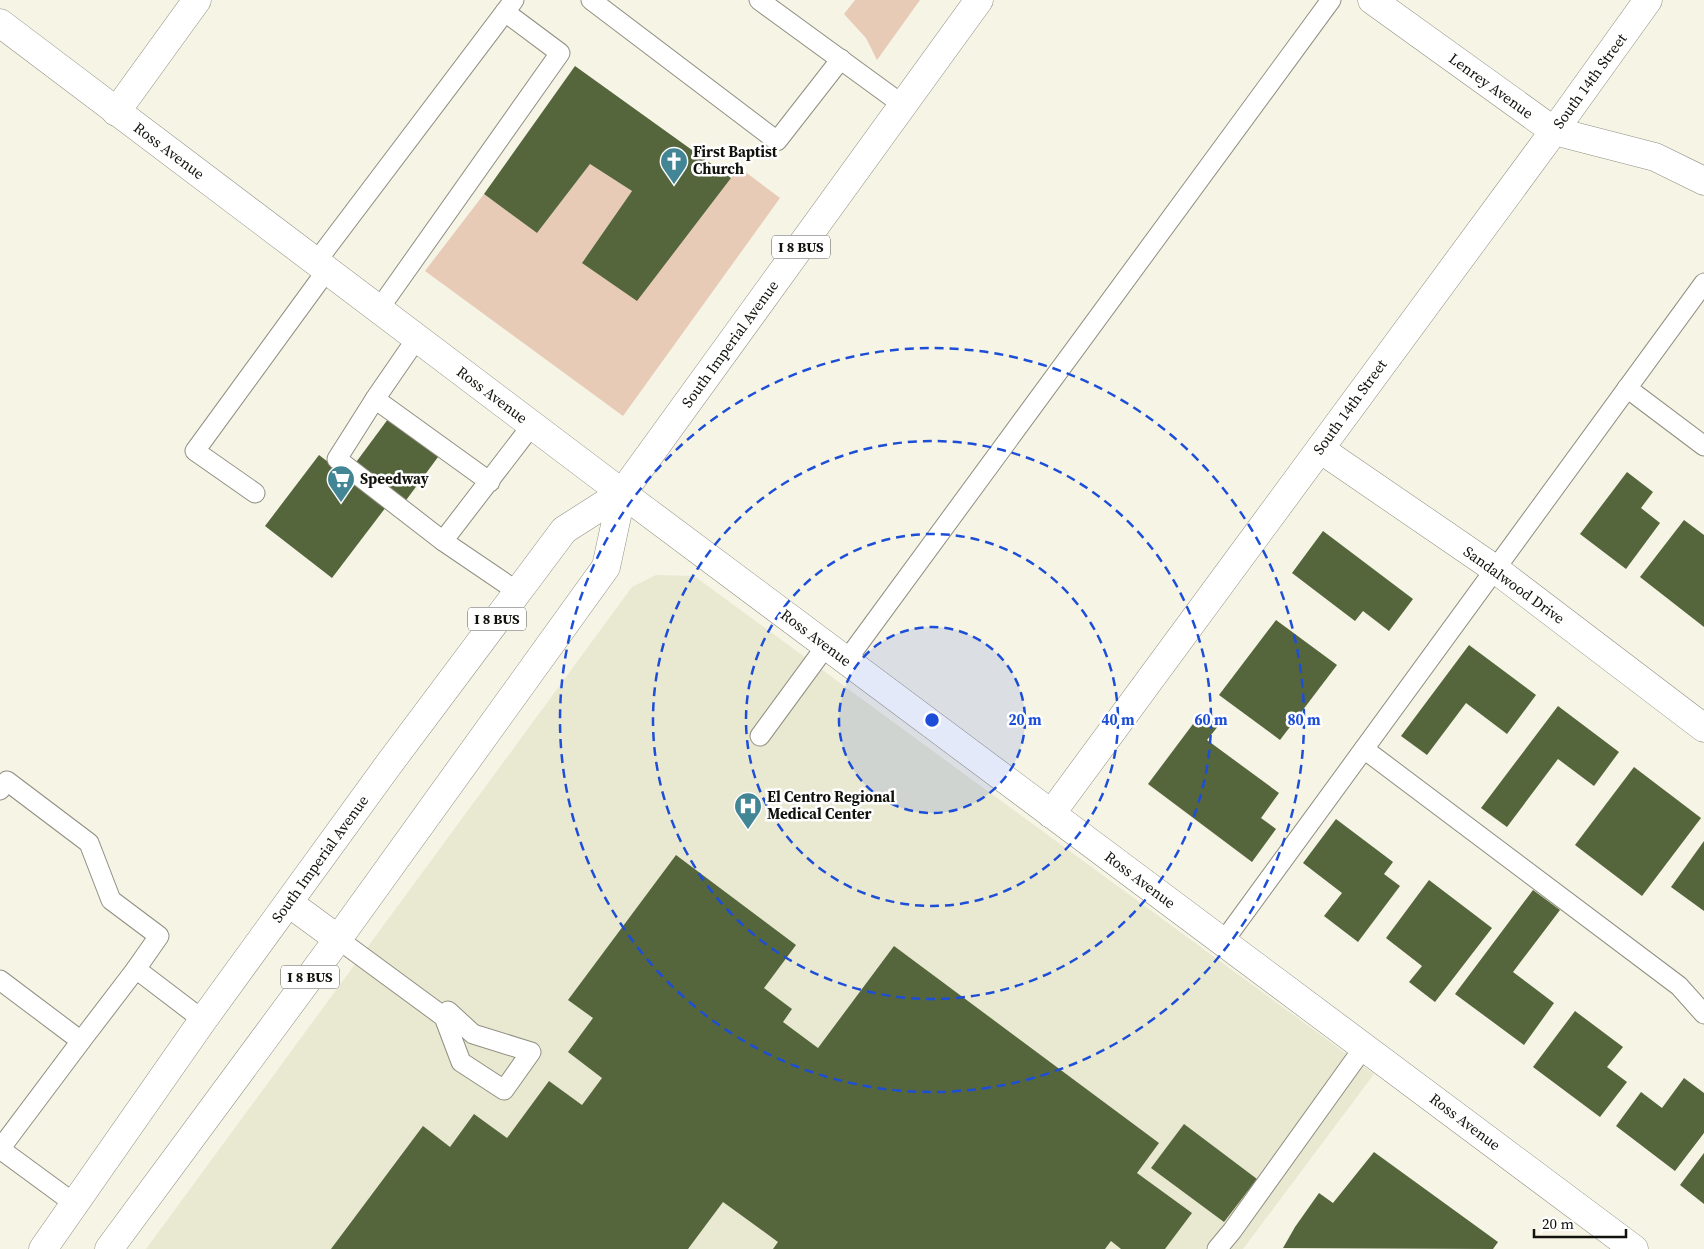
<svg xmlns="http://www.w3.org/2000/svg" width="1704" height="1249" font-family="'Source Serif 4',serif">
	<rect width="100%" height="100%" fill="#f5f4e5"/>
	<!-- built -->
	<path fill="#e9e8d1" d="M656,575L694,576L1374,1074L1243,1249H146L632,587Z"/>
	<!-- green -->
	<g fill="#e8cbb6">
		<path d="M855,0H920L877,60L866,38L844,14Z"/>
		<path d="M590,164L632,191L582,263L731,178L739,167L780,198L623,416L425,271L484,194L537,233Z"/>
	</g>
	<!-- building -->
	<g fill="#55663c">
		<path d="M575,66L731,178L637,301L582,263L632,191L590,164L537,233L484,194Z"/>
		<path d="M391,415L441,453L404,503L354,465Z"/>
		<path d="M319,455L386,507L332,578L265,526Z"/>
		<path d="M1627,472L1653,492L1641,508L1660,523L1626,569L1580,534Z"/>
		<path d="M1684,520L1704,535V627L1640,577Z"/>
		<path d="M1323,531L1413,599L1389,631L1363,611L1355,621L1292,573Z"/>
		<path d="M1276,620L1337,665L1280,740L1219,695Z"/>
		<path d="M1469,645L1536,695L1507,734L1466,703L1427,755L1401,736Z"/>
		<path d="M1558,706L1619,752L1594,786L1558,759L1507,827L1481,808Z"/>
		<path d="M1202,712L1219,725L1207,740L1279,793L1261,818L1276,829L1252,862L1148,784Z"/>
		<path d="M1634,767L1701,818L1642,896L1575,845Z"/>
		<path d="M1336,819L1393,862L1384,874L1400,886L1358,942L1324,916L1342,893L1303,863Z"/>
		<path d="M1704,841V911L1671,887Z"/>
		<path d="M676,855L796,945L764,988L792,1009L783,1022L818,1048L894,946L1159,1143L1137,1173L1192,1213L1165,1249H1121L1111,1241L1105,1249H773L778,1242L723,1202L688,1249H331L423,1126L450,1147L474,1114L507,1138L549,1081L582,1105L602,1078L568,1052L593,1018L568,1000Z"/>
		<path d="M1429,880L1492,928L1435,1002L1409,982L1422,966L1386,938Z"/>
		<path d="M1533,890L1560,910L1513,972L1554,1003L1524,1045L1455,994Z"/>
		<path d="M1575,1011L1623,1047L1607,1067L1627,1082L1600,1117L1533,1067Z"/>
		<path d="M1684,1078L1704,1093V1133L1675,1171L1616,1126L1641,1092L1662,1108Z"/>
		<path d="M1184,1124L1257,1179L1224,1222L1151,1168Z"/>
		<path d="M1374,1152L1498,1242L1493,1249L1283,1248L1295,1227L1319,1193L1333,1203Z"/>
		<path d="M1704,1153V1204L1680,1185Z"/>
	</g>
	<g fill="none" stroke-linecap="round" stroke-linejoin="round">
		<!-- lane casing -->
		<g stroke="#908f81" stroke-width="21">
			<g id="lane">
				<path d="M591,0L777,141L841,59"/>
				<path d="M759,0L903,105"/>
				<path d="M316,262L514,0"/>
				<path d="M379,309L560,53L505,12"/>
				<path d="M417,338L375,399L337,459L443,541"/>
				<path d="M1627,388L1704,446"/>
				<path d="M375,399L490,482"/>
				<path d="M255,493L195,451L327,270"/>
				<path d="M518,592L443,541L532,425"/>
				<path d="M846,661L1331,0"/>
				<path d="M760,736L826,646"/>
				<path d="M1364,749L1679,986L1704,1014"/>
				<path d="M0,790L7,781L89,843L111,900L159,936L136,969L203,1020"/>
				<path d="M338,939L444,1017L461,1062L504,1090L531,1052L473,1034L448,1011"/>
				<path d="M1223,942L1704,283"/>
				<path d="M0,980L81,1041L0,1149L75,1204"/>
				<path d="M81,1041L136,969"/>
				<path d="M1217,1249L1232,1231L1364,1047"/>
			</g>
		</g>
		<!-- street casing -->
		<g stroke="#908f81" stroke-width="29">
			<g id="street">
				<path d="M1372,0L1554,131L1655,157L1704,181"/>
				<path d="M116,112L197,0"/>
				<path d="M1320,449L1495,569L1704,728"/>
				<path d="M1051,814L1554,131L1648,0"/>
			</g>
		</g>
		<!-- secondary casing -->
		<g stroke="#908f81" stroke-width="29">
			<path id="secondary" d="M0,23L622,493L1634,1249"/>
		</g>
		<!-- highway casing -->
		<g stroke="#908f81" stroke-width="29">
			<g id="highway">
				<path d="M289,903L338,939"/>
				<path d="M43,1249L203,1020L389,764L564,530L622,493L979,0"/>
				<path d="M109,1249L338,939L606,567L622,493"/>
			</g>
		</g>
		<!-- lane -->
		<use href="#lane" stroke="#fff" stroke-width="19"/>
		<!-- street -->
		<use href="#street" stroke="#fff" stroke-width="28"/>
		<!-- secondary -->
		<use href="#secondary" stroke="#fff" stroke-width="28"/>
		<!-- highway -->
		<use href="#highway" stroke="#fff" stroke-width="28"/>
	</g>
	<!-- distance rings -->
	<circle cx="932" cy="720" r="93" fill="#1d4ed8" fill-opacity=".12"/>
	<g fill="none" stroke="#1d4ed8" stroke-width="2.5" stroke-dasharray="9 6">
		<circle cx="932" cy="720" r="93"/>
		<circle cx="932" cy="720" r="186"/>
		<circle cx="932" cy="720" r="279"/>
		<circle cx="932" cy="720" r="372"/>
	</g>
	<!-- icons -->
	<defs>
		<g id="church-pin" transform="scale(1.4375)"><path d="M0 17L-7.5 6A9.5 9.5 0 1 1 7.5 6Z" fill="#428595" stroke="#fff"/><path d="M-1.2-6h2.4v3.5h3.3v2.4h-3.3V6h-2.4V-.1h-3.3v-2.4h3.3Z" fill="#fff"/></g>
		<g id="supermarket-pin" transform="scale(1.4375)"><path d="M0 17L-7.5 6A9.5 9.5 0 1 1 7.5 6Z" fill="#428595" stroke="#fff"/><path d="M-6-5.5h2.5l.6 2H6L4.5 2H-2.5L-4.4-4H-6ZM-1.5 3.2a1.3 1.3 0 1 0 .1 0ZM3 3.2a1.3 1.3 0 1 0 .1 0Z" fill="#fff"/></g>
		<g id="hospital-pin" transform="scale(1.4375)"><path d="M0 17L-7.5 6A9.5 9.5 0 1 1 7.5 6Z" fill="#428595" stroke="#fff"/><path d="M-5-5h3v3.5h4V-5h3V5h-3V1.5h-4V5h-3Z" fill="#fff"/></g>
	</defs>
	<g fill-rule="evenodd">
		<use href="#church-pin" x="674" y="161"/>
		<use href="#supermarket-pin" x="341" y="479"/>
		<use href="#hospital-pin" x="748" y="806"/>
	</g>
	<g text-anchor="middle" stroke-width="5" stroke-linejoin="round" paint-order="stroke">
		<!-- shield labels -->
		<g fill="#fff" stroke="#595956" stroke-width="1">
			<rect x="772" y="235.5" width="58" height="23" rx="4"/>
			<rect x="468" y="607.5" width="58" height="23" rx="4"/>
			<rect x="281" y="965.5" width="58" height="23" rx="4"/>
		</g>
		<g font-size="14" font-weight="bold" fill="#12120d">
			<text x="801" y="252">I 8 BUS</text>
			<text x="497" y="624">I 8 BUS</text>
			<text x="310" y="982">I 8 BUS</text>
		</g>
		<!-- street labels -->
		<g font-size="15" fill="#12120d" stroke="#fff">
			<text transform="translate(1590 81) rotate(-54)" y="5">South 14th Street</text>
			<text transform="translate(1491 86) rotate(36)" y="5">Lenrey Avenue</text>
			<text transform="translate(169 151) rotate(37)" y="5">Ross Avenue</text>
			<text transform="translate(730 344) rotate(-54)" y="5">South Imperial Avenue</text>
			<text transform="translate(492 395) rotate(37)" y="5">Ross Avenue</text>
			<text transform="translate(1350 407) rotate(-54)" y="5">South 14th Street</text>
			<text transform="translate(1514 585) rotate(36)" y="5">Sandalwood Drive</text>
			<text transform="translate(816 638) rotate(37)" y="5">Ross Avenue</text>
			<text transform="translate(320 859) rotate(-54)" y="5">South Imperial Avenue</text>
			<text transform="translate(1140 880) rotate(37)" y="5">Ross Avenue</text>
			<text transform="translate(1465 1122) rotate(37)" y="5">Ross Avenue</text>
		</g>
		<!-- poi labels -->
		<g font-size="15" font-weight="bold" fill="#12120d" stroke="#fff" text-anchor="start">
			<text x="693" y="157">First Baptist<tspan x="693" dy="17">Church</tspan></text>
			<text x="360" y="484">Speedway</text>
			<text x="767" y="802">El Centro Regional<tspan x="767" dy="17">Medical Center</tspan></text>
		</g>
	</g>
	<circle cx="932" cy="720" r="8" fill="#1d4ed8" stroke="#fff" stroke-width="2.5"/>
	<g font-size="15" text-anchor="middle" font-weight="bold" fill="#1d4ed8" stroke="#fff" stroke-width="5" stroke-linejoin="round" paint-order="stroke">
		<text x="1025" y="725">20 m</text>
		<text x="1118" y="725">40 m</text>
		<text x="1211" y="725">60 m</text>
		<text x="1304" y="725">80 m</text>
	</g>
	<!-- scale -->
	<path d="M1534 1229v8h92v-8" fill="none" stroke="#12120d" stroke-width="2.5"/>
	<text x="1542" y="1229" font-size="15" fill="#12120d" stroke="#ffffff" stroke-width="4" paint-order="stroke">20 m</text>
</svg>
